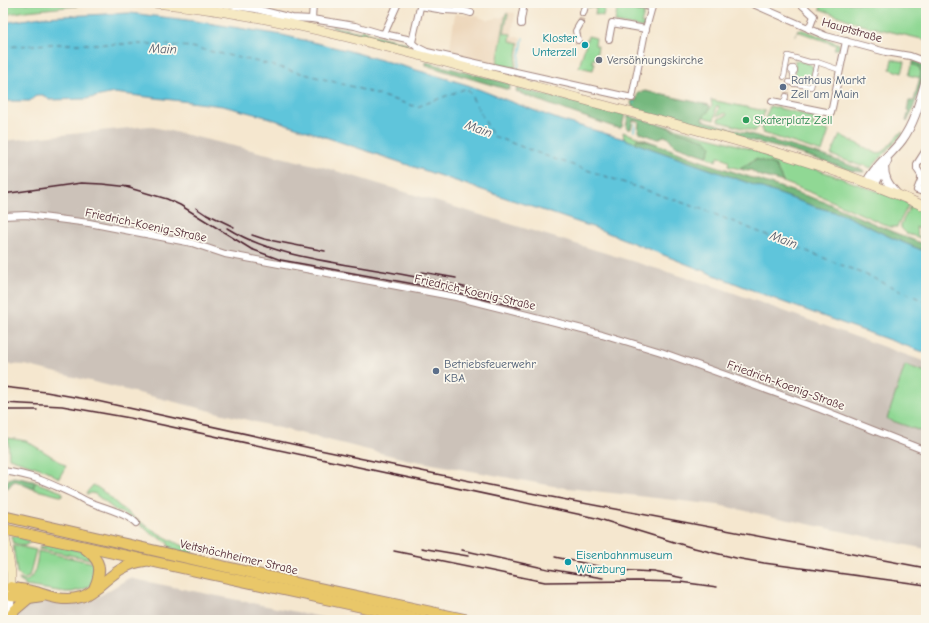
<svg xmlns="http://www.w3.org/2000/svg" width="929" height="623" font-family="'Comic Neue',sans-serif">
	<rect width="100%" height="100%" fill="#fbf7ec"/>
	<filter id="ink" filterUnits="userSpaceOnUse"><feTurbulence type="fractalNoise" baseFrequency=".025" numOctaves="2"/><feDisplacementMap in="SourceGraphic" scale="8" xChannelSelector="R" yChannelSelector="G"/><feConvolveMatrix kernelMatrix="1 2 1 2 8 2 1 2 1" color-interpolation-filters="sRGB"/></filter>
	<filter id="wash" filterUnits="userSpaceOnUse"><feTurbulence type="fractalNoise" baseFrequency=".012" numOctaves="4" result="noise"/><feDisplacementMap in="SourceGraphic" scale="16" xChannelSelector="R" yChannelSelector="G"/><feGaussianBlur stdDeviation="0.9" result="paint"/><feColorMatrix in="noise" values="0 0 0 0 0 0 0 0 0 0 0 0 0 0 0 0 0 1.4 0 .05"/><feComposite in="paint" operator="in"/></filter>
	<g filter="url(#wash)">
		<rect width="100%" height="100%" fill="#f5e7cf"/>
		<!-- built -->
		<path fill="#edd7bb" d="M507,12L515,13L512,36L521,38L516,70L449,55L455,13L472,15L488,20L502,17Z"/>
		<!-- industrial -->
		<g fill="#ccc2b9">
			<path d="M149,126L323,167L720,288L926,362V549L718,505L559,487L405,459L25,365L3,364V141Z"/>
			<path d="M129,578L326,618L338,620H15L23,608L36,601L63,604L88,603Z"/>
		</g>
		<!-- green -->
		<g fill="#90d894" stroke="#6d7c60">
			<path d="M3,3H60L77,6L26,11L3,15Z"/>
			<path d="M588,3H609L608,7L605,6L603,16L595,14L596,8L587,7Z"/>
			<path d="M822,3H926V40L862,25L820,9Z"/>
			<path d="M626,5L649,10V12L644,13L641,24H646L645,28L615,22L617,10Z"/>
			<path d="M506,13L508,14L504,33L511,34L510,41L519,43L515,68L497,64Z"/>
			<path d="M798,29L807,31L839,44V49H834L836,45L797,31L796,36Z"/>
			<path d="M588,36L596,38L595,45L598,46L596,59H593L592,62L595,63L593,70L579,67Z"/>
			<path d="M892,59L905,62L902,73L890,69Z"/>
			<path d="M795,60L810,64L813,67L810,83L807,85L795,82Z"/>
			<path d="M912,64C920,67 922,69 920,78L908,75Z"/>
			<path d="M711,100L765,111L759,127L755,131H752L718,121V119L727,115L726,113L717,116L719,106H716L715,111L714,110L716,112L714,120L703,117L712,106Z"/>
			<path d="M770,106L815,117L813,126L829,131L822,152L763,133L761,129Z"/>
			<path d="M662,125L724,141L816,169L904,201L909,204L897,227H890L825,198L783,182L775,165L755,159L740,169L728,166L729,162L724,158L718,157L716,161L706,156L708,155L709,150L697,137L677,131Z"/>
			<path d="M623,132L657,144L637,139L635,143L624,139Z"/>
			<path d="M901,132L903,133L871,168L864,165L861,166L831,155L840,135L878,154L884,151Z"/>
			<path d="M911,205L926,211V233L916,227L917,234L921,238L907,234L901,228V224Z"/>
			<path d="M905,365L926,372V433L887,419Z"/>
			<path d="M8,438L26,441L48,454L66,466L59,478L45,470L9,458Z"/>
			<path d="M35,482L62,492L63,495L60,496L33,489Z"/>
			<path d="M93,485C106,491 115,504 127,512C146,527 168,540 191,549L193,554L170,549L167,542L150,533L136,520L115,510L95,494L91,493L87,495V492Z"/>
			<path d="M11,536H17L31,542L24,546L13,543Z"/>
			<path d="M45,544L60,545L84,552L94,560L39,549L40,546L44,547Z"/>
			<path d="M13,545L36,550L29,577L24,579L17,573Z"/>
			<path d="M38,551L95,563L97,574L90,586L84,589L72,592H65L25,586V584L20,581L19,579C19,579 25,581 25,581C35,580 38,559 38,551Z"/>
		</g>
		<!-- forest -->
		<g fill="#74b87e" stroke="#5f6c54">
			<path d="M332,26L360,32L363,29L370,34L406,43L408,45L407,48L332,28Z"/>
			<path d="M913,61C916,62 922,63 923,67C927,78 912,111 907,122L906,121L909,111L907,110L909,101H914L921,73L919,67L912,64Z"/>
			<path d="M426,62L511,84L509,90L428,66L426,65Z"/>
			<path d="M517,88L625,114L622,127L620,128L614,127L556,107L517,92L516,90Z"/>
			<path d="M645,91L709,105L710,107L708,112L703,117L702,120L825,156L863,170L864,172L852,171L820,160L784,149L633,110L631,102L633,100L636,101L638,93Z"/>
			<path d="M628,116L662,125L677,131L706,140L711,146L708,155L706,156L674,145L669,138L664,136L658,139L638,132L639,122L633,120L631,129H628L626,127Z"/>
			<path d="M637,139L657,144L698,160L825,202L893,232L926,245V252L890,237L842,214L816,207L635,143Z"/>
			<path d="M756,159L775,165L783,182L758,175L751,170L748,171L740,169Z"/>
			<path d="M14,477L33,481L35,482L33,489L15,481L12,483L8,488H7C5,482 8,478 14,477Z"/>
		</g>
		<!-- water -->
		<path fill="#5ec5db" stroke="#547283" d="M130,13L195,21L282,35L346,50L441,77L468,85L509,101L560,120L624,139L816,207L842,214L890,237L926,252V353L780,301L598,229L266,117L223,106L114,93L86,99L49,100C42,92 37,94 30,101H3V23L41,17Z"/>
		<g fill="none" stroke-linecap="round" stroke-linejoin="round">
			<!-- stream -->
			<g stroke="#5ec5db" stroke-width="1.5">
				<path d="M518,68L523,38"/>
				<path d="M634,104V102"/>
				<path d="M634,131L635,124"/>
			</g>
			<!-- ferry -->
			<path stroke="#515969" stroke-width="1" stroke-dasharray="5 4" stroke-linecap="butt" d="M3,47L50,44H154L191,47L263,63L350,86L417,107L467,88L493,136L549,157L704,210L864,274L926,302"/>
		</g>
	</g>
	<g filter="url(#ink)">
		<g fill="none" stroke-linecap="round" stroke-linejoin="round">
			<!-- pedestrian-tunnel -->
			<path stroke="#d3bfae" stroke-width="4.5" stroke-dasharray="4.5 2" stroke-linecap="butt" d="M786,96L788,85"/>
			<!-- minor-tunnel -->
			<path stroke="#d3bfae" stroke-width="6" stroke-dasharray="6 3" stroke-linecap="butt" d="M580,24L583,13"/>
			<!-- pedestrian casing -->
			<g stroke="#a0837d" stroke-width="6">
				<g id="pedestrian">
					<circle cx="793" cy="70" r="2"/>
					<path d="M793,72L794,84"/>
					<path d="M784,77L788,56L809,62H817L840,70"/>
					<path d="M789,82L802,85"/>
					<path d="M804,85L811,87L817,62"/>
					<path d="M784,104L786,96"/>
				</g>
			</g>
			<!-- minor casing -->
			<g stroke="#a0837d" stroke-width="8">
				<g id="minor">
					<path d="M213,3L256,9L292,18L312,19L355,26L379,33L407,39L417,47L427,52L632,98L645,32L653,3"/>
					<path d="M629,3L652,7"/>
					<path d="M751,3L826,36L886,52L910,56L926,62"/>
					<path d="M800,3L814,16L809,29"/>
					<path d="M420,6L444,10L464,11L471,13"/>
					<path d="M583,13L586,3"/>
					<path d="M312,19L313,3"/>
					<path d="M521,24V20L524,3"/>
					<path d="M384,34L398,3"/>
					<path d="M609,39L612,23L646,29"/>
					<path d="M578,40L576,31L580,24"/>
					<path d="M412,42L421,3"/>
					<path d="M772,101L831,113L846,41"/>
					<path d="M926,150L917,164V169L921,175V180L917,190L926,193"/>
					<path d="M3,216L26,215L89,223L192,243L225,254L456,297L602,334L661,352L820,409L926,451"/>
					<path d="M3,471C32,475 47,482 73,494C78,496 83,500 89,502C102,507 127,513 136,523"/>
				</g>
			</g>
			<!-- tertiary casing -->
			<g stroke="#a0837d" stroke-width="10">
				<g id="tertiary">
					<path d="M884,166C884,178 888,184 896,193"/>
					<path d="M867,182C875,165 891,155 902,140C915,122 920,100 926,80"/>
					<path d="M874,185L887,161"/>
					<path d="M8,619L11,596"/>
				</g>
			</g>
			<!-- secondary casing -->
			<g stroke="#a0837d" stroke-width="10">
				<g id="secondary">
					<path d="M154,3C234,10 313,28 391,48C454,64 518,82 581,99C697,131 816,157 926,207"/>
					<path d="M4,530L11,573V595"/>
				</g>
			</g>
			<!-- trunk casing -->
			<g stroke="#a0837d" stroke-width="12">
				<g id="trunk">
					<path d="M3,516L310,586L469,620"/>
					<path d="M3,529L422,620"/>
					<path d="M83,547C101,560 103,569 94,589"/>
					<path d="M11,587C19,589 28,590 36,592C50,597 65,602 81,597C88,595 93,590 99,586C113,574 126,563 145,561"/>
					<path d="M11,596L29,598L42,596"/>
					<path d="M8,620L15,610L29,598"/>
				</g>
			</g>
			<!-- pedestrian -->
			<use href="#pedestrian" stroke="#fff" stroke-width="4.5"/>
			<!-- minor -->
			<use href="#minor" stroke="#fff" stroke-width="6"/>
			<!-- tertiary -->
			<use href="#tertiary" stroke="#fff" stroke-width="8"/>
			<!-- secondary -->
			<use href="#secondary" stroke="#f6e9c3" stroke-width="9"/>
			<!-- trunk -->
			<use href="#trunk" stroke="#e9c769" stroke-width="10"/>
			<!-- rail -->
			<g stroke="#4a1f2b" stroke-width="1.5">
				<path d="M126,187L167,199L180,205L251,249L281,260L436,288L521,308"/>
				<path d="M3,194L81,183L102,184L130,187"/>
				<path d="M196,208L211,218"/>
				<path d="M207,214L234,227"/>
				<path d="M227,228C273,257 336,262 389,272C439,281 488,292 537,304"/>
				<path d="M252,235L264,239L325,251"/>
				<path d="M422,272L456,278"/>
				<path d="M3,387L46,392L97,401L315,449L504,488L926,568"/>
				<path d="M3,403L62,406L130,418L596,518L690,547L736,558L764,563L926,585"/>
				<path d="M3,410H37"/>
				<path d="M421,548L468,556"/>
				<path d="M462,550L548,569L603,578"/>
				<path d="M394,551L545,582L637,581L680,582L717,587"/>
				<path d="M555,557L616,570L654,572L683,578"/>
			</g>
			<!-- secondary-bridge casing -->
			<g stroke="#a0837d" stroke-width="10" stroke-linecap="butt">
				<path id="secondary-bridge" d="M3,526L4,530"/>
			</g>
			<!-- secondary-bridge -->
			<use href="#secondary-bridge" stroke="#f6e9c3" stroke-width="9"/>
		</g>
	</g>
	<!-- markers -->
	<g fill="#0f9aa8" stroke="#fbf7ec" stroke-width="1.5">
		<circle cx="585" cy="45" r="4"/>
		<circle cx="568" cy="562" r="4"/>
	</g>
	<circle fill="#6b7280" stroke="#fbf7ec" stroke-width="1.5" cx="599" cy="60" r="4"/>
	<g fill="#5c6f8a" stroke="#fbf7ec" stroke-width="1.5">
		<circle cx="783" cy="87" r="4"/>
		<circle cx="436" cy="371" r="4"/>
	</g>
	<circle fill="#2e9e5b" stroke="#fbf7ec" stroke-width="1.5" cx="746" cy="120" r="4"/>
	<g text-anchor="middle" stroke-width="3.5" stroke-linejoin="round" paint-order="stroke">
		<!-- street labels -->
		<g font-size="12" fill="#4a1f2b" stroke="#fbf7ec">
			<text transform="translate(852 30) rotate(16)" y="4">Hauptstraße</text>
			<text transform="translate(146 225) rotate(12)" y="4">Friedrich-Koenig-Straße</text>
			<text transform="translate(475 292) rotate(13)" y="4">Friedrich-Koenig-Straße</text>
			<text transform="translate(786 385) rotate(20)" y="4">Friedrich-Koenig-Straße</text>
			<text transform="translate(239 557) rotate(13)" y="4">Veitshöchheimer Straße</text>
		</g>
		<!-- culture labels -->
		<g font-size="12" fill="#0d838f" stroke="#fbf7ec" text-anchor="end">
			<text x="577" y="42">Kloster<tspan x="577" dy="14">Unterzell</tspan></text>
			<text x="576" y="559" text-anchor="start">Eisenbahnmuseum<tspan x="576" dy="14">Würzburg</tspan></text>
		</g>
		<!-- worship labels -->
		<g font-size="12" fill="#5b616d" stroke="#fbf7ec" text-anchor="start">
			<text x="607" y="64">Versöhnungskirche</text>
		</g>
		<!-- service labels -->
		<g font-size="12" fill="#4e5e75" stroke="#fbf7ec" text-anchor="start">
			<text x="791" y="84">Rathaus Markt<tspan x="791" dy="14">Zell am Main</tspan></text>
			<text x="444" y="368">Betriebsfeuerwehr<tspan x="444" dy="14">KBA</tspan></text>
		</g>
		<!-- leisure labels -->
		<g font-size="12" fill="#27864d" stroke="#fbf7ec" text-anchor="start">
			<text x="754" y="124">Skaterplatz Zell</text>
		</g>
		<!-- water labels -->
		<g font-size="13" font-style="italic" fill="#515969" stroke="#fbf7ec">
			<text transform="translate(163 48) rotate(2)" y="5">Main</text>
			<text transform="translate(479 128) rotate(20)" y="5">Main</text>
			<text transform="translate(784 239) rotate(21)" y="5">Main</text>
		</g>
	</g>
	<!-- margin -->
	<rect width="929" height="623" fill="none" stroke="#fbf7ec" stroke-width="16"/>
</svg>
